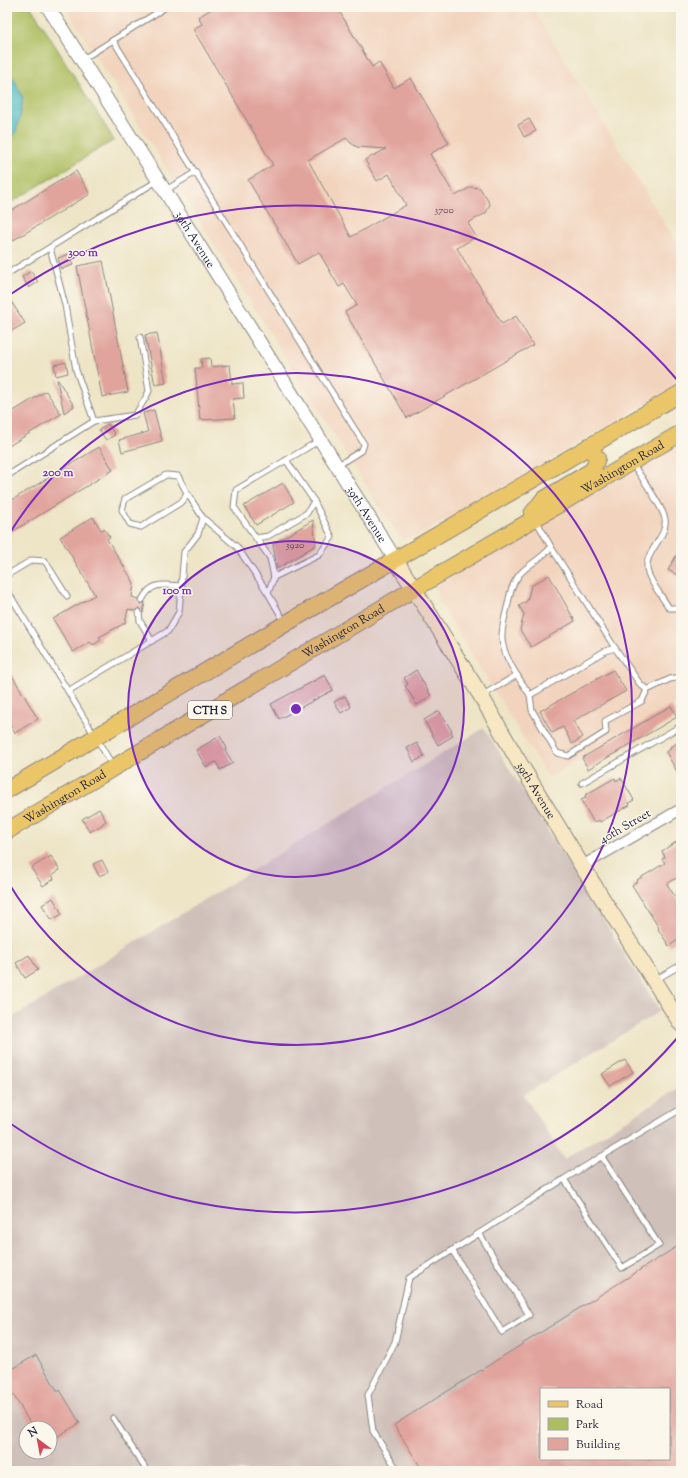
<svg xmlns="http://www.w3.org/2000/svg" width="688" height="1478" font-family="'Sorts Mill Goudy',serif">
	<rect width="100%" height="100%" fill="#fbf7ec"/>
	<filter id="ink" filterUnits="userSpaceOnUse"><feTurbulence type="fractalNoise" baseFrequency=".025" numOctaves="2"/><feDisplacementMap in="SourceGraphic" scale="8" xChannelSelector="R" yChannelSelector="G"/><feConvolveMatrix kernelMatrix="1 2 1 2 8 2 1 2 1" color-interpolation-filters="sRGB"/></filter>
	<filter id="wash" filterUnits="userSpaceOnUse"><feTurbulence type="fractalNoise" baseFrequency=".012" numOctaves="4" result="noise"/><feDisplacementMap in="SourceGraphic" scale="16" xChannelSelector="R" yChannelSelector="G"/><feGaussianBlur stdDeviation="0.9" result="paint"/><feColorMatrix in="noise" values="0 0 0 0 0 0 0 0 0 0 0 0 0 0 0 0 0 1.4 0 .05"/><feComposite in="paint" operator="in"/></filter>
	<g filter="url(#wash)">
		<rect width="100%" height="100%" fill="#eee5c7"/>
		<!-- built -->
		<g fill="#f2d4be">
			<path d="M65,7H532L681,250V383L420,535L404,539L399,535L386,517Z"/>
			<path d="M681,443V700L548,778L439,601L437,594V586L448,577Z"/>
		</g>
		<!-- industrial -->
		<path fill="#cfc0ba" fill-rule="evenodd" d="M484,728L660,1011L524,1095L564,1159L681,1086V1471H7V1021ZM541,1389H669V1459H541ZM26,1428H50V1452H26Z"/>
		<!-- green -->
		<path fill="#adbe61" stroke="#68704e" d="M7,7H31L114,140L7,205Z"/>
		<!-- water -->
		<path fill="#49b8c1" stroke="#366d7e" d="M7,67L16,83L23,98L20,118L16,132L7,140Z"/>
		<g id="blocks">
			<!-- building -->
			<g fill="#e1a49d" fill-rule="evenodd">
				<path d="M215,7H337L372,67L379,62L394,88L411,78L449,143L430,154L455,196L471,187L480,188L490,204L486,213L468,223L476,237L457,248L502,324L516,316L533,345L407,418L345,312L357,305L344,284L339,287L319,252L298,264L248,180L273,165L193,29L202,24L198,17ZM346,138L351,143L357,147L386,149L365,160L377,181L389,174L406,205L351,237L308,160Z"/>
				<path d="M529,119L536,131L524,137L518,125Z"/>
				<path d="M76,171L90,194L7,244V213Z"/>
				<path d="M69,254L73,265L61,269L58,258Z"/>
				<path d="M103,261L128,392L102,397L77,266Z"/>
				<path d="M31,271L38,282L29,288L22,277Z"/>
				<path d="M7,295L25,323L7,334Z"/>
				<path d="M157,333L166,383L155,385L145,335Z"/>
				<path d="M210,358L211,367L230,365L232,384L243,383L244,398L233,399L235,418L200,420L195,368H202L201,359Z"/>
				<path d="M66,362L68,373L56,376L54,365Z"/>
				<path d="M57,380H58L74,406L64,413Z"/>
				<path d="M46,391L61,414L7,447V415Z"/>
				<path d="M154,410L162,441L122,452L119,440L148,432L143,413Z"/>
				<path d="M108,424L115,435L106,440L99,430Z"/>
				<path d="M99,447L113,470L7,535V503Z"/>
				<path d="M283,483L294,502L256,525L244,506Z"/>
				<path d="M93,517L101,530L104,529L110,537L107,539L134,583L132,597L138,599V602L140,604L145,602L143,613L140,608L137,609L135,611L128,609L125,623L99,637L101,640L93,645L90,642L73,652L53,619L95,595L60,537Z"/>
				<path d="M313,520L316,545L277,569L273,544Z"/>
				<path d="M681,547V577L668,570Z"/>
				<path d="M549,575L575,621L531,647L520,630L524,614L519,606L527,601L531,586Z"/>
				<path d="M7,667L38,719L15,733L7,720Z"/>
				<path d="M416,670L431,696L417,705L405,686L408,684L404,678Z"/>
				<path d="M613,670L626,691L573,721L583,737L572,744L563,727L552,733L540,711Z"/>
				<path d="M325,675L333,690L279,719L271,704Z"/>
				<path d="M345,696L351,707L341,713L334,702Z"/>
				<path d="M671,706L677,717L588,769L582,758Z"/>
				<path d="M439,711L452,731H451L453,736L438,745L424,720Z"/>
				<path d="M220,736L227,748L225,750L233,763L220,770L216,762L206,767L196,750Z"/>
				<path d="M681,741V779L666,752L671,749L670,747Z"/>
				<path d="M417,743L424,756L414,762L407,748Z"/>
				<path d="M615,778L616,781L621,778L634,800L629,803L630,805L600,822L599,820L594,823L581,800L586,798L585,795Z"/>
				<path d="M99,809L106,821L103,823V824L90,832L82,819Z"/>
				<path d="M681,839V875L667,884L681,906V938L669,946L658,929L659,928L632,885L638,881L637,880L665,863L662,859L665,857L662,851Z"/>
				<path d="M51,856L60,870L52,875L54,879L43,886L31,868Z"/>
				<path d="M102,860L108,872L99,876L93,864Z"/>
				<path d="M53,898L62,914L52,920L42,905Z"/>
				<path d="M29,955L38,970L25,978L16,963Z"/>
				<path d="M625,1060L633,1072L610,1086L602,1074Z"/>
				<path d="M681,1244V1471H423L394,1425ZM541,1389H669V1459H541Z"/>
				<path d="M36,1355L58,1392L60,1390L80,1423L50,1441V1428H33L7,1384V1372Z"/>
			</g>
		</g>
	</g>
	<g filter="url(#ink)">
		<use href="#blocks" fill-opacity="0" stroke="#888481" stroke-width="1"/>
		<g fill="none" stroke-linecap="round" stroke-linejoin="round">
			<!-- service casing -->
			<g stroke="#888481" stroke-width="7">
				<g id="service">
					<path d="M113,40L364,444L362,450L337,466"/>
					<path d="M83,59L166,7"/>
					<path d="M166,190L196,172"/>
					<path d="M50,248L65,305L76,370L94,421"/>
					<path d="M7,274L157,181"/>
					<path d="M286,460L314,501L307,513L268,536L256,538L234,507L236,490L320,440"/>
					<path d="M632,463C640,475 663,507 665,519C668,538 641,554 648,573C651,583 663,598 669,608H676L681,605"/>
					<path d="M7,476L94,421L135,415L145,399L149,391L140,337"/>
					<path d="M187,493L178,476L166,475L125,499L122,510L130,524L141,527L183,501L187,493L203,518L237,547L268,593"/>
					<path d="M536,520L551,547C542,559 528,564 519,575C512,584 510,593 508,604C505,615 501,629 502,640C504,658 520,680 530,695L605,651L615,648L640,684L647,690L670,679L681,677"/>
					<path d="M256,538L270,558L274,577L268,593L285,623"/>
					<path d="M551,547L615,648"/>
					<path d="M7,575L32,560L45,561L67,596"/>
					<path d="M274,577L319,555L332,537L314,501"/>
					<path d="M7,590L113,766"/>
					<path d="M142,600C152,581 163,585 182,586"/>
					<path d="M139,612L140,621L152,641"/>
					<path d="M68,691L168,631L179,612L184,552L198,534L203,518"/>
					<path d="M483,695L517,675"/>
					<path d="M530,695L532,710L557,753L568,756L606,732L605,721L642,701L647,690"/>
					<path d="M582,783L681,726"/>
					<path d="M655,980L681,965"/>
					<path d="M564,1179L622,1268L659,1245L602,1157"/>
					<path d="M452,1250L502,1332L529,1315L479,1233"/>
					<path d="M113,1418L147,1471"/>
					<path d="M398,1471L373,1431L368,1395L395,1342L409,1278L564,1179L681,1109"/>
				</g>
			</g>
			<!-- minor casing -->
			<g stroke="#888481" stroke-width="12">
				<path id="minor" d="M582,866L681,809"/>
			</g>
			<!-- tertiary casing -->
			<g stroke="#888481" stroke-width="15">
				<g id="tertiary">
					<path id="s1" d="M48,7L165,191L395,559"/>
				</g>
			</g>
			<!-- secondary casing -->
			<g stroke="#888481" stroke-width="17">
				<g id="secondary">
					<path id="s2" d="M395,559L481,696L516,757L582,866L681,1024"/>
				</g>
			</g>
			<!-- primary casing -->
			<g stroke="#888481" stroke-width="18">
				<g id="primary">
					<path d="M532,514L543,500L593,470L597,458L589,446"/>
					<path d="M7,790L285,624L681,393"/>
					<path id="s3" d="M7,831L414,589L681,433"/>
				</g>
			</g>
			<!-- service -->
			<use href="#service" stroke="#fff" stroke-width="5"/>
			<!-- minor -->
			<use href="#minor" stroke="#fff" stroke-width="10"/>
			<!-- tertiary -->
			<use href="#tertiary" stroke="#fff" stroke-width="13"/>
			<!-- secondary -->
			<use href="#secondary" stroke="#f7e8c3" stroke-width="15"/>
			<!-- primary -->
			<use href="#primary" stroke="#ebc669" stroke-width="16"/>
		</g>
	</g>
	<!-- distance rings -->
	<circle cx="296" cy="709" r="168" fill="#7b2cbf" fill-opacity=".12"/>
	<g fill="none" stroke="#7b2cbf" stroke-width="2">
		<circle cx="296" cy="709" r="168"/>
		<path d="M8 536A336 336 0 1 1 8 882"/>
		<path d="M679 1036A504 504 0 0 1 11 1124M11 294A504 504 0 0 1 679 382"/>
	</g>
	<g text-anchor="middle" stroke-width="3" stroke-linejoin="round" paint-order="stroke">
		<!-- number labels -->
		<g font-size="10" fill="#524254">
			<text x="444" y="213">3700</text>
			<text x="295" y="548">3920</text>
		</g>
		<!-- shield labels -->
		<rect fill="#fbf7ec" stroke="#636270" stroke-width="1" x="188" y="701" width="44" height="18" rx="3"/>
		<g font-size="11" font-weight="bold" fill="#22223b">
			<text x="210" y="714">CTH S</text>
		</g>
		<!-- street labels -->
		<g font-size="12" fill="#22223b" stroke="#fbf7ec">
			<text dy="4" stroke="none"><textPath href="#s1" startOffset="275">39th Avenue</textPath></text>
			<text dy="4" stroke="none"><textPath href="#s3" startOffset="715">Washington Road</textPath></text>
			<text dy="4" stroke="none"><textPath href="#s1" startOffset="599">39th Avenue</textPath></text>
			<text dy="4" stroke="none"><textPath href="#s3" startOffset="391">Washington Road</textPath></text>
			<text dy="4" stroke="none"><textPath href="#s2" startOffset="271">39th Avenue</textPath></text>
			<text dy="4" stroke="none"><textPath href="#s3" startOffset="67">Washington Road</textPath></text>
			<text transform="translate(625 826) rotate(-30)" y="4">40th Street</text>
		</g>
	</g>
	<circle cx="296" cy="709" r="6" fill="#7b2cbf" stroke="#fbf7ec" stroke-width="2"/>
	<g font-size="12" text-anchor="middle" font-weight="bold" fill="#7b2cbf" stroke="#fbf7ec" stroke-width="3" stroke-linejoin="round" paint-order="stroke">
		<text x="83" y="256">300 m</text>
		<text x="58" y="476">200 m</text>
		<text x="177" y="594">100 m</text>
	</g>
	<!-- margin -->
	<rect width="688" height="1478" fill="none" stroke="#fbf7ec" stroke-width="24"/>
	<!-- legend -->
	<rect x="540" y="1388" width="130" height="72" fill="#fbf7ec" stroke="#a4a2a5"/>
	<rect x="548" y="1401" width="20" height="6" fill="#ebc669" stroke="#a4a2a5"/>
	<text x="576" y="1408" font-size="12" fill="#22223b">Road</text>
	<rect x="548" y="1418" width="20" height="12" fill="#adbe61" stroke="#a4a2a5"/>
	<text x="576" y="1428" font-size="12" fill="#22223b">Park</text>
	<rect x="548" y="1438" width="20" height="12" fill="#e1a49d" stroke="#a4a2a5"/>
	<text x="576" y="1448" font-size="12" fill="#22223b">Building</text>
	<!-- north arrow -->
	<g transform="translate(38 1440) rotate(328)"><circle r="19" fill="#fbf7ec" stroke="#a4a2a5"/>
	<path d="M0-3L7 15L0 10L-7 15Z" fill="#d1495b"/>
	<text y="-6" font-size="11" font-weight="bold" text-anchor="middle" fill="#22223b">N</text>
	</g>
</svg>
